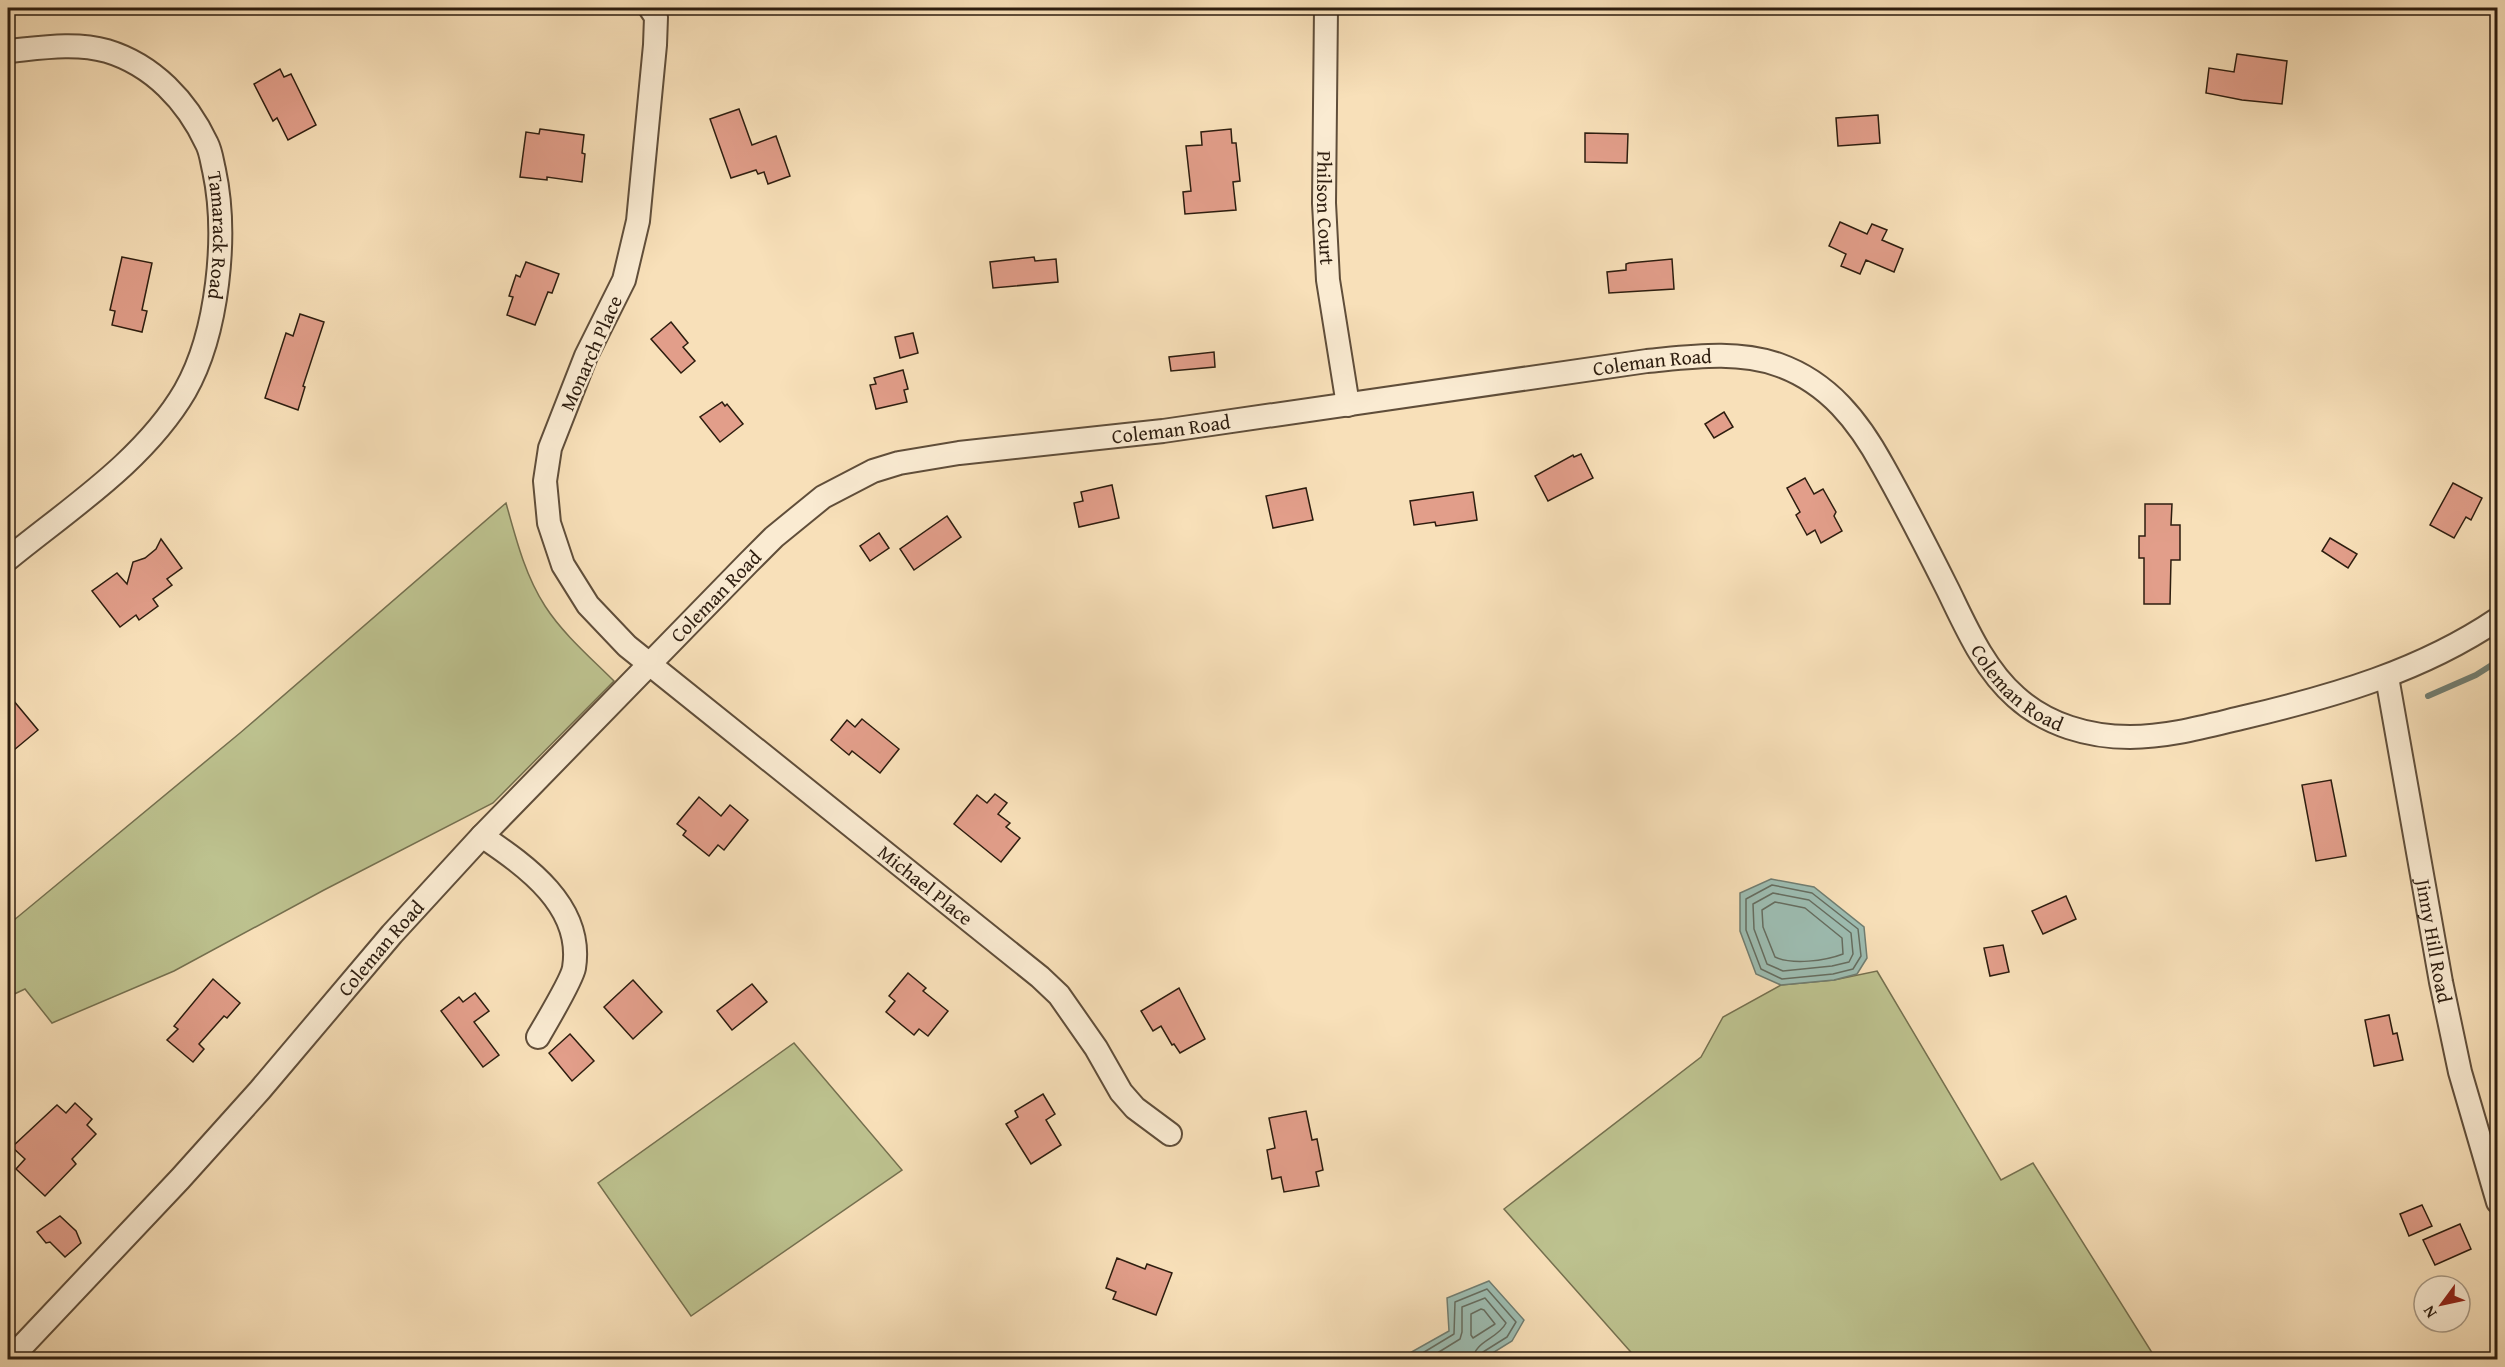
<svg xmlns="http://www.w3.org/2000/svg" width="2505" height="1367" font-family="'Gentium Book Plus',serif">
	<rect width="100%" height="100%" fill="#f8e0b9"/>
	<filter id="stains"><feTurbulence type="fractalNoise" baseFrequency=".00333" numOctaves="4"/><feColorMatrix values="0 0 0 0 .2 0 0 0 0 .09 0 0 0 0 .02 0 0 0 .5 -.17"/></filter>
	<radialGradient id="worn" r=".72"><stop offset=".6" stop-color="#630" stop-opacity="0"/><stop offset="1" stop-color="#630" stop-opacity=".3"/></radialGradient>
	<!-- green -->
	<g fill="#bdc28f" stroke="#75704f" stroke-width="1.5">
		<path d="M506,503C516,539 525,575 545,606C563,634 591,658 614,681L493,803L324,890L174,971L52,1023L25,989L8,997V925L240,733Z"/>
		<path d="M1877,971L2001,1180L2033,1163L2156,1359H2079L2076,1354L2072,1360L1637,1359L1504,1209L1701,1057L1723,1017L1781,985L1834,980Z"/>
		<path d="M794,1043L902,1170L691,1316L598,1183Z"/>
	</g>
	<!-- water -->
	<g fill="#9dbdb2" stroke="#707d71" stroke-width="1.5">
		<path d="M1771,879L1814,887L1864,927L1867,958L1857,974L1834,980L1781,985L1756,974L1740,931V893Z"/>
		<path d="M1489,1281L1524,1320L1512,1341L1483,1359H1399L1449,1331L1447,1298Z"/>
	</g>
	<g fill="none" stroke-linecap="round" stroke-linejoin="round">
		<!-- shore -->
		<g stroke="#656d60" stroke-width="1.5">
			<path d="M1772,885L1812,893L1858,929L1861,956L1853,969L1833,974L1782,979L1761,969L1746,930V899Z"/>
			<path d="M1773,893L1809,900L1851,933L1853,954L1849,962L1832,966L1783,971L1767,964L1754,929L1753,904Z"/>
			<path d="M1775,902L1805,908L1842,938L1843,954C1825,961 1792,965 1775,957L1763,927L1762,910Z"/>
			<path d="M1481,1309L1484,1310L1495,1324L1473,1338L1471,1335V1314Z"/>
			<path d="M1411,1360L1454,1334L1455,1302L1487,1289L1516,1322L1507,1337L1483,1352L1481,1360"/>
			<path d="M1426,1360L1460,1339L1462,1332V1307L1485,1298L1506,1323C1498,1339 1474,1341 1473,1360"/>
		</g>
		<!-- stream -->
		<path stroke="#707d71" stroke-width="6" d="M2428,696L2476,675L2498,661"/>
	</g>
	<!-- building -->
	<g fill="#e29e8a" stroke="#2d1d0f" stroke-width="1.5">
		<path d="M2237,54L2287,61L2282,104L2242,100L2206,93L2209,68L2234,72Z"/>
		<path d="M280,69L284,77L291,74L316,125L288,140L277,118L273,121L254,84Z"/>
		<path d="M739,109L752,145L776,136L790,176L768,184L764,172L758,174L756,170L731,178L710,119Z"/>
		<path d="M1878,115L1880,143L1838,146L1836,118Z"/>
		<path d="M540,129L584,135L582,153L585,154L582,182L547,177V180L520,177L526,132L539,134Z"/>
		<path d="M1231,129L1232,143H1236L1240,181L1233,182L1236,210L1185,214L1183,192L1191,191L1186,146L1202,145L1201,132Z"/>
		<path d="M1585,133L1628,134L1627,163L1585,162Z"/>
		<path d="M1840,222L1867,234L1872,224L1887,230L1882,240L1903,249L1894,272L1866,260L1860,274L1841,266L1846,254L1829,246Z"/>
		<path d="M122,257L152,263L142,310L147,311L142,332L112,325L115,311L110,310Z"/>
		<path d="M1034,257L1035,261L1056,259L1058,282L993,288L990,262Z"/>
		<path d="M1672,259L1674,289L1609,293L1607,272L1626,270V264L1629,263Z"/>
		<path d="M526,262L559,274L552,293L548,292L535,325L507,315L513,297L509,296L516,275L520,277Z"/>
		<path d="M300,314L324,322L303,386L305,387L298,410L265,398L286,333L293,336Z"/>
		<path d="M671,322L688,343L683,347L695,361L681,373L651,339Z"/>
		<path d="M913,333L918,353L900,358L895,337Z"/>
		<path d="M1214,352L1215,367L1171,371L1169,357Z"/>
		<path d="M903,370L908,389L904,390L907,402L876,409L870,385L876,384L874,378Z"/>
		<path d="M722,402L725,406L727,404L743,424L720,442L700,417Z"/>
		<path d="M1724,412L1733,427L1714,438L1705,424Z"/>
		<path d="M1581,454L1593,478L1548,501L1535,476L1573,455L1574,457Z"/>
		<path d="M1805,478L1814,494L1823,489L1836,512L1834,516L1842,531L1821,543L1815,530L1807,535L1796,515L1800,512L1787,488Z"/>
		<path d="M2453,483L2482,498L2471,520L2466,517L2454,538L2430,525Z"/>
		<path d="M1112,485L1119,518L1079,527L1074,503L1083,501L1081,492Z"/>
		<path d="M1306,488L1313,520L1273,528L1266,496Z"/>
		<path d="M1473,492L1477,520L1436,526L1435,522L1414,525L1410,501Z"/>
		<path d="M2145,504H2172L2171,525H2180V560H2171L2170,604H2144V558H2139V536H2145Z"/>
		<path d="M947,516L961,537L914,570L900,549Z"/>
		<path d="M879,533L889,548L870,561L860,546Z"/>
		<path d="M2330,538L2357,554L2348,568L2322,551Z"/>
		<path d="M161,539L182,568L167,579L172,585L153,599L158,606L139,620L136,615L120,627L92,591L117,573L127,584L133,562L145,558L156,549Z"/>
		<path d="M8,694L38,730L8,755Z"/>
		<path d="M862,719L899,749L880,773L852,751L849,755L831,740L847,720L855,727Z"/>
		<path d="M2331,780L2346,856L2316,861L2302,785Z"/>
		<path d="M995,794L1007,803L998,814L1010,823L1006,827L1020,838L1001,862L954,824L977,795L987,803Z"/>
		<path d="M699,797L721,816L730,805L748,820L724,850L718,845L709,856L683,835L686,831L677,824Z"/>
		<path d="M2066,896L2076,919L2043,934L2032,911Z"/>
		<path d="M2003,945L2009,972L1990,976L1984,948Z"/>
		<path d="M908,973L926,988L923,991L948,1011L928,1036L919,1029L914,1035L886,1012L895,1001L889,996Z"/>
		<path d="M213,979L240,1003L227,1018L224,1016L199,1044L204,1049L193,1062L167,1040L178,1029L174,1026Z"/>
		<path d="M633,980L662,1012L633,1039L604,1007Z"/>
		<path d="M752,984L767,1002L732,1030L717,1011Z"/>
		<path d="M1179,988L1205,1039L1180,1053L1174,1044L1172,1045L1161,1026L1153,1031L1141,1011Z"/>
		<path d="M475,993L489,1011L474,1022L499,1055L483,1067L441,1011L459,997L463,1002Z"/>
		<path d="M2389,1015L2393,1034L2397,1033L2403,1060L2374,1066L2365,1020Z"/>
		<path d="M570,1034L594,1061L572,1081L549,1053Z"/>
		<path d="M1043,1094L1055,1114L1046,1120L1061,1145L1031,1164L1006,1124L1018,1117L1015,1111Z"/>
		<path d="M75,1103L92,1119L87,1125L96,1134L72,1159L76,1164L45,1196L16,1169L25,1159L12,1147L57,1105L66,1113Z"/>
		<path d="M1306,1111L1312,1140L1317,1139L1323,1170L1316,1172L1319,1186L1284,1192L1281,1177L1272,1179L1267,1150L1275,1148L1269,1118Z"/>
		<path d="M2422,1205L2432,1226L2409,1236L2400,1214Z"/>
		<path d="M60,1216L76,1231L81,1243L65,1257L50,1242L46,1243L37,1232Z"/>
		<path d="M2460,1224L2471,1249L2435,1265L2423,1240Z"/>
		<path d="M1117,1258L1145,1269L1147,1264L1172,1273L1156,1315L1113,1299L1116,1292L1106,1288Z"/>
	</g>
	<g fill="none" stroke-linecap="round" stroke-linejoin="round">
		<!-- minor casing -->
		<g stroke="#604e3a" stroke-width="26">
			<g id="minor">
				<path id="s1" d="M650,8L656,17L655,45L638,221L624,280L586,356L550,448L545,481L549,523L563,565L588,605L627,646L1040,977L1059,995L1096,1048L1121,1092L1135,1108L1170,1134"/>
				<path id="s2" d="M1326,8L1324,203L1328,280L1348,405"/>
				<path id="s3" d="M8,51C40,48 75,42 107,51C153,65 187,101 207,144C211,152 212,162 214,170C228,235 218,333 185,391C144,461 69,509 8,559"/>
				<path id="s4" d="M2387,677L2441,982L2460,1072L2498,1202"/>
				<path d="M482,836C526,866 584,906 574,968C572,980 546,1023 538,1037"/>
				<path id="s5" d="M9,1360L180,1179L260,1090L392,934L482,836L748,563L774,537L823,497L873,471L899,463L959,453L1163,431L1647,361C1691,357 1736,350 1779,365C1829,383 1859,422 1883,466C1906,507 1927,548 1948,590C1966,627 1984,669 2016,697C2047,725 2089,737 2130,737C2169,737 2207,726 2245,717C2334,696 2421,671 2498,619"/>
			</g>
		</g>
		<!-- minor -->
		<use href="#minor" stroke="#faebd2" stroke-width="22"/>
	</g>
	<g text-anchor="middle" stroke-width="5" stroke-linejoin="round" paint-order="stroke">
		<!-- street labels -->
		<g font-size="20" fill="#2d1d0f" stroke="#faebd2">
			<text dy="7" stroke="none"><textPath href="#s2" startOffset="200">Philson Court</textPath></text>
			<text dy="7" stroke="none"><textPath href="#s3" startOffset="333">Tamarack Road</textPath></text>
			<text transform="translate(591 353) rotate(-66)" y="7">Monarch Place</text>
			<text dy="7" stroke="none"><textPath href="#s5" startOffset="2031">Coleman Road</textPath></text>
			<text dy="7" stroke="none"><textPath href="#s5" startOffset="1545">Coleman Road</textPath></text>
			<text dy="7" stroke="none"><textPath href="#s5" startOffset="1041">Coleman Road</textPath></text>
			<text dy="7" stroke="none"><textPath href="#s5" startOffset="2570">Coleman Road</textPath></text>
			<text dy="7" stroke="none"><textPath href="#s1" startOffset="1066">Michael Place</textPath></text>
			<text dy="7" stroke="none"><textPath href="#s4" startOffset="268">Jinny Hill Road</textPath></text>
			<text dy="7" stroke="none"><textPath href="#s5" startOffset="555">Coleman Road</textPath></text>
		</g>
	</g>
	<!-- margin -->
	<rect width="2505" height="1367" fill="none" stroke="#f8e0b9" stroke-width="30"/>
	<rect x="9" y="9" width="2487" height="1349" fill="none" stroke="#2d1d0f" stroke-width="3"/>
	<rect x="15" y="15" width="2475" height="1337" fill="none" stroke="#2d1d0f" stroke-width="1.5"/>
	<!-- north arrow -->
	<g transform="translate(2442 1304) rotate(237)"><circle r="28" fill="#faebd2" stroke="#a89984" stroke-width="1.5"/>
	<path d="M0-4.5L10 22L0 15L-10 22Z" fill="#8f2418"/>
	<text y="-9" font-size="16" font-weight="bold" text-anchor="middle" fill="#2d1d0f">N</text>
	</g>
	<rect width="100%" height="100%" filter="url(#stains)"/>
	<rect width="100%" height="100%" fill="url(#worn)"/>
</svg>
